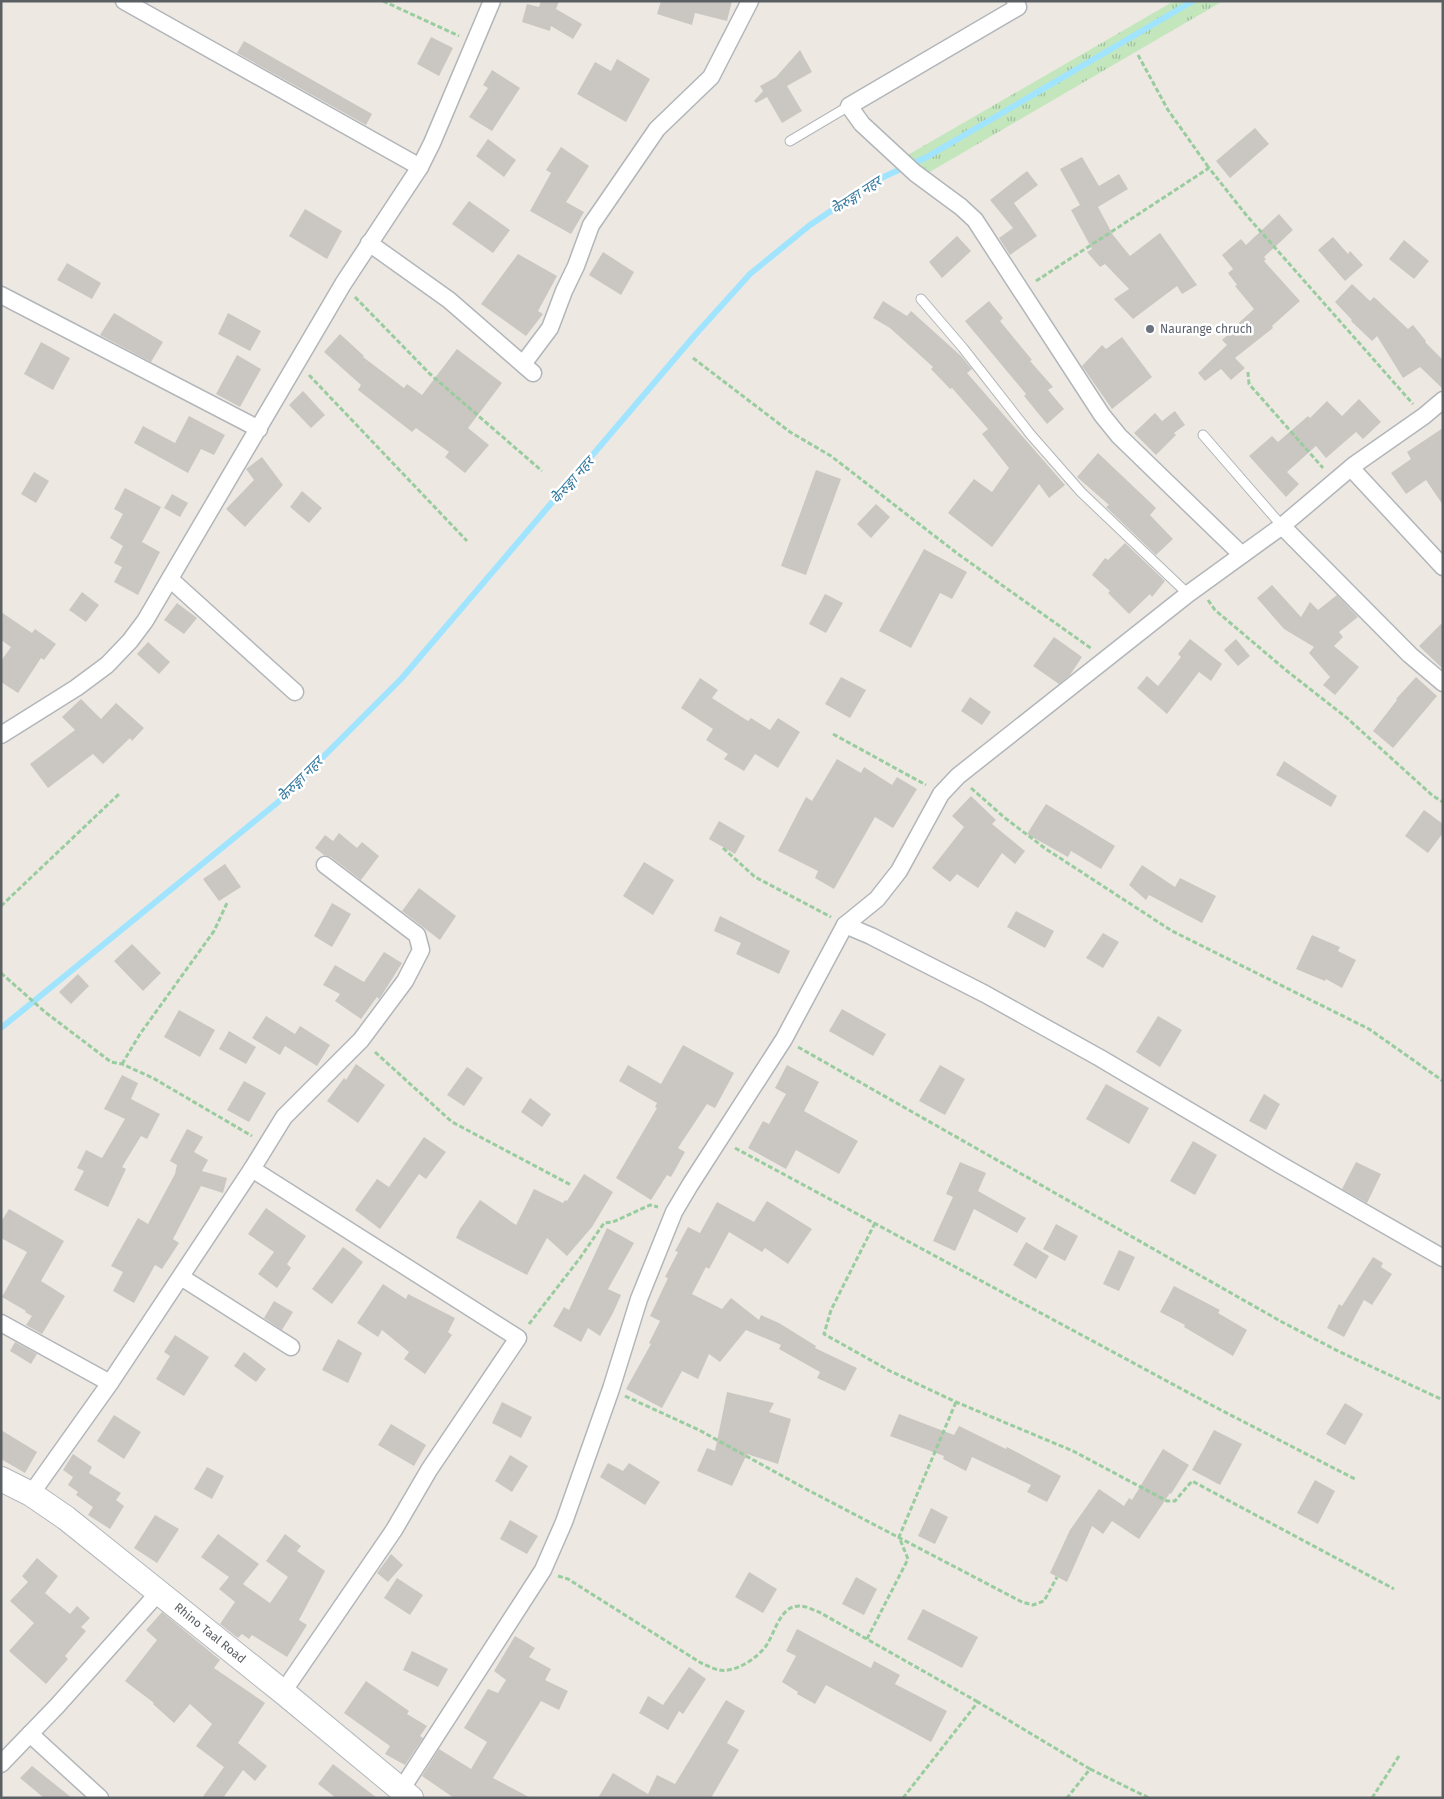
<svg xmlns="http://www.w3.org/2000/svg" width="1444" height="1799" font-family="'Fira Sans','Noto Sans Devanagari',sans-serif">
	<defs>
		<pattern id="grass-tufts" width="24" height="20" patternUnits="userSpaceOnUse" patternTransform="scale(1.25)"><rect width="24" height="20" fill="#c3e6bd"/><path d="M3 7l-1-3M5 7V3M7 7l1-3M15 17l-1-3M17 17v-4M19 17l1-3" fill="none" stroke="#a1be9d"/></pattern>
	</defs>
	<rect width="100%" height="100%" fill="#ede9e2"/>
	<!-- grass -->
	<path fill="url(#grass-tufts)" d="M1174,1H1223L928,173L906,156Z"/>
	<g fill="none" stroke-linecap="round" stroke-linejoin="round">
		<!-- stream -->
		<path stroke="#a0e4ff" stroke-width="6" d="M1,1028L277,803L402,678L695,335L750,274L810,225L877,180L927,157L1193,1"/>
	</g>
	<!-- building -->
	<g fill="#cac6c1">
		<path d="M541,1H559L556,9L582,24L573,39L551,26L550,31L522,22L527,4L539,7Z"/>
		<path d="M661,1H732L727,21L695,13L692,25L657,14Z"/>
		<path d="M431,37L453,48L439,76L417,64Z"/>
		<path d="M244,41L372,114L366,125L237,53Z"/>
		<path d="M800,50L812,72L787,86L802,111L782,123L767,97L756,103L754,101L763,91L760,86L776,77Z"/>
		<path d="M617,59L650,79L626,122L577,94L595,62L611,71Z"/>
		<path d="M492,70L520,88L492,131L469,117L488,88L483,85Z"/>
		<path d="M1255,128L1269,144L1230,178L1216,161Z"/>
		<path d="M488,139L516,160L504,177L476,156Z"/>
		<path d="M561,147L589,166L566,202L584,212L571,234L530,211L551,173L546,170Z"/>
		<path d="M1082,157L1099,186L1119,174L1128,189L1098,207L1113,235L1130,256L1160,233L1197,285L1182,294L1177,286L1133,319L1114,299L1129,289L1105,264L1100,267L1087,252L1092,249L1071,210L1080,205L1060,169Z"/>
		<path d="M1027,171L1038,185L1014,203L1037,236L1010,255L999,238L1013,228L990,200Z"/>
		<path d="M469,201L510,230L493,253L452,224Z"/>
		<path d="M305,209L342,231L327,259L289,236Z"/>
		<path d="M1279,214L1293,230L1264,257L1266,259L1264,261L1300,301L1272,326L1273,328L1235,358L1245,368L1231,380L1221,369L1205,381L1198,373L1227,345L1222,340L1230,333L1229,332L1254,309L1235,286L1237,285L1228,273L1233,269L1222,255L1241,239L1246,245Z"/>
		<path d="M957,236L971,251L942,278L929,262Z"/>
		<path d="M1333,237L1348,254L1350,251L1363,265L1345,281L1318,250Z"/>
		<path d="M1404,240L1429,261L1414,279L1389,259Z"/>
		<path d="M603,252L634,272L621,295L589,275Z"/>
		<path d="M518,254L557,276L538,311L543,314L526,336L481,304Z"/>
		<path d="M67,263L101,283L92,299L57,280Z"/>
		<path d="M1352,284L1370,301L1374,297L1408,329L1413,325L1426,341L1425,342L1443,360V389L1420,367L1403,378L1377,336L1372,341L1351,321L1352,320L1335,302Z"/>
		<path d="M883,301L907,316L911,311L961,356L972,369L967,373L1065,485L1049,498L1039,484L992,547L948,513L974,479L992,492L1009,468L982,434L988,429L952,388L950,389L931,369L933,367L890,328L873,318Z"/>
		<path d="M989,301L1003,318L1000,321L1032,360L1030,361L1053,387L1048,390L1064,409L1047,424L1024,396L1026,394L965,321Z"/>
		<path d="M114,313L163,342L151,362L100,335Z"/>
		<path d="M228,313L261,331L250,351L218,334Z"/>
		<path d="M340,334L364,356L363,357L404,388L407,384L422,395L457,349L502,383L468,428L489,445L465,473L445,457L449,452L416,428L412,432L358,390L361,385L324,352Z"/>
		<path d="M1122,337L1152,377L1112,409L1082,366L1102,345L1106,349Z"/>
		<path d="M41,342L70,358L53,390L24,374Z"/>
		<path d="M237,355L261,369L240,407L216,394Z"/>
		<path d="M303,391L325,415L311,428L289,405Z"/>
		<path d="M1359,399L1381,422L1363,439L1356,432L1326,458L1316,446L1287,472L1299,484L1286,497L1249,456L1272,436L1278,442L1308,416L1310,418L1327,401L1342,416Z"/>
		<path d="M1175,411L1185,425L1174,433L1176,435L1156,455L1134,433L1155,413L1162,421Z"/>
		<path d="M189,416L225,435L214,455L201,449L188,473L134,443L143,426L175,443Z"/>
		<path d="M1443,428V505L1426,480L1406,494L1391,473L1411,459L1407,452Z"/>
		<path d="M1098,453L1156,508L1150,515L1173,539L1156,555L1106,507L1109,505L1077,477Z"/>
		<path d="M262,457L283,485L245,527L226,509L254,480L246,469Z"/>
		<path d="M816,470L841,479L806,575L781,566Z"/>
		<path d="M34,472L49,481L36,503L21,494Z"/>
		<path d="M125,488L161,507L142,542L160,552L138,595L114,582L122,567L114,563L123,546L110,538L123,514L114,509Z"/>
		<path d="M302,491L322,508L309,523L290,507Z"/>
		<path d="M172,494L188,503L180,517L164,508Z"/>
		<path d="M876,504L890,517L871,538L857,524Z"/>
		<path d="M1125,543L1165,581L1152,597L1150,594L1129,614L1108,593L1110,591L1092,575L1105,558L1108,560Z"/>
		<path d="M924,549L967,572L952,599L940,593L911,648L879,631Z"/>
		<path d="M1272,585L1301,617L1310,602L1318,610L1337,595L1358,617L1339,632L1343,637L1334,646L1359,667L1335,695L1323,685L1330,677L1309,653L1314,647L1284,629L1257,598Z"/>
		<path d="M82,592L99,605L86,622L69,610Z"/>
		<path d="M825,594L843,603L826,633L809,624Z"/>
		<path d="M177,603L197,618L184,634L164,620Z"/>
		<path d="M1,612L32,633L35,629L56,644L44,660L41,658L18,693L1,682V661L11,647L1,640Z"/>
		<path d="M1443,622V669L1419,646Z"/>
		<path d="M1054,637L1082,657L1070,675L1059,684L1033,666Z"/>
		<path d="M1190,639L1222,664L1211,681L1199,672L1167,714L1137,688L1147,676L1158,686L1181,657L1178,654Z"/>
		<path d="M1236,639L1250,656L1238,666L1224,650Z"/>
		<path d="M148,642L170,662L159,674L137,654Z"/>
		<path d="M841,677L866,690L850,718L825,704Z"/>
		<path d="M1416,677L1437,696L1393,748L1373,731L1397,700L1396,699Z"/>
		<path d="M700,678L718,690L712,698L748,721L751,718L770,730L778,718L800,732L778,768L755,754L744,771L724,759L728,754L706,740L713,729L681,708Z"/>
		<path d="M970,697L991,712L982,725L961,711Z"/>
		<path d="M81,699L101,719L116,703L144,728L132,741L130,738L103,764L93,754L48,788L30,764L75,730L62,717Z"/>
		<path d="M837,759L861,773L864,767L892,785L897,777L917,789L893,828L875,817L834,889L815,878L818,871L778,851L806,797L812,801Z"/>
		<path d="M1284,761L1337,796L1331,807L1276,775Z"/>
		<path d="M971,796L996,820L992,824L1025,851L1015,864L1002,853L978,888L957,874L950,882L932,868L964,827L952,816Z"/>
		<path d="M1046,804L1115,846L1101,869L1071,851L1068,857L1027,834Z"/>
		<path d="M1424,810L1443,824V833L1428,853L1405,836Z"/>
		<path d="M719,821L745,836L735,854L709,839Z"/>
		<path d="M339,833L357,848L362,842L379,856L361,880L331,857L324,855L315,848L325,835L333,841Z"/>
		<path d="M644,862L674,880L653,915L623,896Z"/>
		<path d="M225,864L241,887L219,901L203,879Z"/>
		<path d="M1142,865L1175,887L1180,878L1216,896L1202,923L1149,895L1146,900L1129,885Z"/>
		<path d="M419,888L456,916L440,940L402,911Z"/>
		<path d="M332,903L351,914L332,947L314,936Z"/>
		<path d="M1016,911L1054,931L1045,948L1007,927Z"/>
		<path d="M720,916L790,951L779,974L736,954L741,943L714,931Z"/>
		<path d="M1103,933L1119,942L1103,968L1086,958Z"/>
		<path d="M1312,935L1340,947L1338,951L1356,960L1342,988L1326,979L1325,981L1296,969Z"/>
		<path d="M132,944L161,973L143,991L114,961Z"/>
		<path d="M384,952L402,963L380,998L379,999L377,997L361,1019L335,1001L340,994L323,985L335,965L364,982Z"/>
		<path d="M78,974L89,986L71,1004L59,992Z"/>
		<path d="M842,1009L886,1034L873,1056L829,1031Z"/>
		<path d="M179,1010L215,1030L200,1057L164,1037Z"/>
		<path d="M266,1016L295,1034L300,1026L330,1045L317,1066L285,1046L280,1055L252,1038Z"/>
		<path d="M1158,1016L1182,1030L1160,1067L1136,1052Z"/>
		<path d="M229,1031L256,1047L246,1064L219,1049Z"/>
		<path d="M683,1045L734,1073L715,1108L707,1104L678,1148L685,1152L671,1177L667,1175L651,1200L616,1178L657,1108L655,1107L657,1103L619,1081L628,1065L661,1084Z"/>
		<path d="M356,1064L385,1085L358,1123L327,1101L344,1078L346,1080Z"/>
		<path d="M787,1065L819,1082L804,1111L858,1141L839,1174L796,1150L786,1169L748,1148L763,1121L769,1124L786,1094L775,1088Z"/>
		<path d="M940,1065L965,1079L945,1115L919,1101Z"/>
		<path d="M467,1067L483,1078L464,1106L447,1095Z"/>
		<path d="M122,1075L138,1083L131,1099L160,1114L147,1139L141,1136L122,1167L126,1169L108,1207L74,1190L84,1171L77,1168L86,1150L102,1158L125,1119L104,1109Z"/>
		<path d="M244,1081L266,1093L249,1122L227,1110Z"/>
		<path d="M1106,1084L1149,1108L1129,1144L1086,1119Z"/>
		<path d="M1264,1094L1280,1104L1266,1130L1249,1121Z"/>
		<path d="M530,1098L551,1114L542,1127L521,1112Z"/>
		<path d="M187,1129L203,1137L194,1152L208,1160L202,1171L227,1178L223,1193L201,1186L173,1239L179,1243L162,1269L155,1265L134,1303L113,1291L123,1272L111,1266L138,1218L148,1224L175,1174L177,1165L170,1161Z"/>
		<path d="M424,1137L446,1152L426,1179L419,1174L380,1229L355,1210L377,1179L389,1187Z"/>
		<path d="M1193,1141L1217,1155L1195,1195L1170,1181Z"/>
		<path d="M960,1162L986,1173L978,1191L1026,1218L1017,1233L974,1209L955,1251L933,1241L953,1197L946,1194Z"/>
		<path d="M1356,1162L1381,1174L1367,1203L1342,1189Z"/>
		<path d="M584,1174L613,1192L592,1227L567,1256L547,1238L527,1275L456,1238L460,1229L480,1200L516,1225L534,1189L563,1203L565,1200L567,1201Z"/>
		<path d="M767,1201L812,1229L788,1264L765,1248L762,1252L729,1232L709,1269L706,1267L692,1294L722,1309L731,1298L759,1320L761,1315L779,1323L816,1346L815,1348L857,1368L845,1391L817,1378L820,1372L779,1349L781,1345L746,1330L720,1362L709,1354L698,1379L682,1371L662,1408L626,1389L651,1344L649,1343L660,1321L650,1316L668,1278L665,1277L678,1252L675,1251L688,1227L700,1233L717,1202L754,1222Z"/>
		<path d="M266,1208L306,1236L287,1264L291,1268L277,1288L258,1274L274,1252L248,1234Z"/>
		<path d="M9,1209L64,1241L41,1281L65,1296L42,1334L26,1325L32,1316L25,1312L26,1311L2,1297L27,1252L1,1238V1222Z"/>
		<path d="M1056,1224L1078,1236L1065,1261L1043,1249Z"/>
		<path d="M607,1228L634,1243L608,1289L621,1295L613,1313L600,1336L588,1328L581,1342L553,1326L564,1307L569,1310Z"/>
		<path d="M1026,1242L1049,1256L1036,1279L1013,1265Z"/>
		<path d="M343,1247L363,1262L332,1304L312,1289Z"/>
		<path d="M1119,1250L1135,1257L1119,1291L1103,1284Z"/>
		<path d="M1373,1257L1383,1263L1381,1267L1392,1274L1372,1305L1364,1300L1344,1337L1327,1328L1339,1304L1342,1306Z"/>
		<path d="M383,1284L406,1299L408,1294L455,1318L448,1332L452,1335L425,1374L404,1359L409,1352L382,1330L378,1337L357,1323Z"/>
		<path d="M1174,1286L1220,1310L1218,1313L1247,1330L1233,1356L1184,1327L1185,1325L1160,1312Z"/>
		<path d="M274,1301L293,1312L282,1330L264,1318Z"/>
		<path d="M175,1335L209,1357L184,1396L156,1379L170,1356L164,1352Z"/>
		<path d="M338,1339L362,1353L348,1383L322,1370Z"/>
		<path d="M15,1342L37,1354L31,1364L10,1351Z"/>
		<path d="M244,1352L266,1369L256,1382L234,1366Z"/>
		<path d="M727,1392L774,1403L769,1412L791,1419L778,1464L747,1454L732,1486L697,1471L707,1448L715,1451Z"/>
		<path d="M502,1402L532,1417L521,1438L492,1423Z"/>
		<path d="M1345,1403L1363,1414L1345,1445L1326,1434Z"/>
		<path d="M899,1414L954,1435L959,1426L1006,1449L1007,1447L1061,1476L1047,1502L1027,1492L1031,1485L972,1457L966,1471L943,1459L944,1456L890,1436Z"/>
		<path d="M114,1415L141,1432L124,1459L97,1441Z"/>
		<path d="M391,1424L426,1445L414,1466L378,1445Z"/>
		<path d="M1,1430L37,1452L25,1473L1,1459Z"/>
		<path d="M1214,1430L1242,1444L1220,1485L1192,1470Z"/>
		<path d="M1163,1449L1189,1465L1171,1494L1170,1493L1139,1539L1112,1521L1103,1534L1092,1526L1067,1582L1050,1573L1070,1530L1099,1489L1124,1506L1129,1498L1132,1500Z"/>
		<path d="M73,1454L92,1467L89,1473L121,1493L116,1500L124,1506L110,1529L88,1515L93,1507L76,1495L78,1492L68,1485L73,1477L63,1470Z"/>
		<path d="M510,1455L528,1466L512,1492L495,1481Z"/>
		<path d="M608,1463L623,1471L629,1463L660,1482L645,1505L600,1477Z"/>
		<path d="M207,1467L224,1476L212,1499L194,1489Z"/>
		<path d="M1315,1480L1335,1491L1318,1524L1297,1513Z"/>
		<path d="M931,1508L948,1517L935,1544L918,1536Z"/>
		<path d="M155,1515L179,1529L157,1563L134,1548Z"/>
		<path d="M510,1520L538,1536L527,1554L500,1539Z"/>
		<path d="M218,1534L259,1564L243,1584L270,1603L288,1577L266,1561L285,1534L301,1546L297,1551L325,1571L299,1620L307,1625L287,1657L252,1635L249,1639L242,1634L238,1638L220,1624L235,1602L219,1589L229,1577L201,1557Z"/>
		<path d="M391,1554L403,1565L388,1582L377,1573Z"/>
		<path d="M37,1558L58,1576L45,1593L70,1614L77,1606L90,1618L81,1627L86,1631L65,1656L68,1659L46,1684L9,1651L34,1623L10,1601L28,1582L22,1576Z"/>
		<path d="M749,1572L777,1589L763,1613L735,1597Z"/>
		<path d="M856,1577L877,1589L864,1615L842,1604Z"/>
		<path d="M397,1578L423,1595L410,1615L384,1598Z"/>
		<path d="M923,1609L978,1637L962,1668L907,1639Z"/>
		<path d="M162,1612L220,1660L214,1668L265,1703L238,1743L267,1766L255,1781L243,1770L223,1798H202L224,1767L196,1746L212,1724L190,1704L174,1723L153,1704L154,1703L125,1681L157,1640L146,1630Z"/>
		<path d="M797,1629L871,1668L874,1661L900,1675L895,1684L947,1711L931,1742L826,1685L815,1704L797,1694L798,1692L782,1682L796,1656L786,1651Z"/>
		<path d="M515,1636L535,1648L529,1657L551,1669L545,1680L568,1691L559,1710L541,1701L493,1778L531,1798H454L422,1776L439,1749L471,1769L487,1742L464,1728L488,1689L498,1693L506,1680L494,1671Z"/>
		<path d="M412,1651L448,1669L438,1687L403,1670Z"/>
		<path d="M689,1667L706,1679L683,1714L679,1711L668,1730L639,1713L648,1696L663,1705Z"/>
		<path d="M366,1681L409,1711L407,1714L427,1726L420,1736L423,1738L405,1765L385,1754L390,1746L344,1713Z"/>
		<path d="M726,1700L745,1711L727,1743L739,1750L711,1798H598L613,1773L648,1794L657,1775L675,1784Z"/>
		<path d="M333,1764L377,1798H336L318,1784Z"/>
		<path d="M32,1766L72,1798H44L20,1778Z"/>
	</g>
	<g fill="none" stroke-linecap="round" stroke-linejoin="round">
		<!-- lane casing -->
		<g stroke="#b2b6ba" stroke-width="11">
			<g id="lane">
				<path d="M790,141L849,106"/>
				<path d="M921,299L963,348L1031,435L1081,492L1188,594"/>
				<path d="M1203,435L1282,526"/>
			</g>
		</g>
		<!-- street casing -->
		<g stroke="#b2b6ba" stroke-width="19">
			<g id="street">
				<path d="M124,1L420,167"/>
				<path d="M1015,1L1018,7L849,106L862,124L915,173L961,207L975,220L1102,415L1119,436L1242,555"/>
				<path d="M369,243L449,300L533,373"/>
				<path d="M1,295L259,429"/>
				<path d="M523,364L550,328L564,291L576,266L591,225L657,129L711,77L750,1"/>
				<path d="M1351,468L1443,567"/>
				<path d="M1282,526L1410,655L1443,683"/>
				<path d="M170,579L295,692"/>
				<path d="M1,735L76,688L107,665L130,641L145,621L343,284L420,167L432,143L492,1"/>
				<path d="M845,925L871,936L985,994L1100,1058L1279,1164L1443,1258"/>
				<path d="M252,1169L284,1117L361,1040L405,981L421,950L417,935L325,865"/>
				<path d="M181,1277L291,1347"/>
				<path d="M1,1323L110,1383"/>
				<path d="M31,1494L110,1383L252,1169L518,1338L429,1470L394,1530L283,1692"/>
				<path d="M30,1734L100,1798"/>
				<path d="M1,1764L57,1706L159,1592"/>
				<path d="M401,1790L543,1570L564,1522L611,1389L639,1299L674,1212L690,1185L784,1039L845,925L877,899L899,871L941,794L958,776L1188,594L1282,526L1354,465L1424,416L1443,400"/>
			</g>
		</g>
		<!-- secondary casing -->
		<g stroke="#b3b8bd" stroke-width="26">
			<path id="secondary" d="M1,1479L31,1494L66,1518L283,1692L411,1798"/>
		</g>
		<!-- path -->
		<g stroke="#99cc9f" stroke-width="3" stroke-dasharray="5 2.5" stroke-linecap="butt">
			<path d="M383,1L459,36"/>
			<path d="M1138,55L1168,110L1209,168"/>
			<path d="M1036,281L1209,168L1247,216L1413,404"/>
			<path d="M355,297L430,374L542,471"/>
			<path d="M693,358L790,432L831,456L958,554L1092,649"/>
			<path d="M1248,372L1249,384L1323,468"/>
			<path d="M309,375L467,541"/>
			<path d="M1208,600L1215,610L1287,671L1347,718L1433,796L1443,802"/>
			<path d="M833,734L926,785"/>
			<path d="M971,788L1005,818L1046,849L1172,931L1369,1029L1443,1081"/>
			<path d="M723,848L755,877L831,917"/>
			<path d="M1,906L119,794"/>
			<path d="M1,973L45,1012L111,1062L122,1064L153,1078L252,1136"/>
			<path d="M798,1047L1282,1322L1340,1352L1443,1400"/>
			<path d="M375,1052L452,1122L571,1185"/>
			<path d="M122,1064L140,1034L214,931L227,903"/>
			<path d="M735,1148L1215,1407L1355,1479"/>
			<path d="M875,1223L831,1310L824,1334L890,1371L956,1402L1073,1451L1167,1501H1175L1192,1481L1394,1589"/>
			<path d="M529,1324L580,1258L604,1223L613,1222L650,1205L658,1207"/>
			<path d="M625,1396L699,1430L806,1489L1022,1602L1033,1605L1044,1601L1057,1577"/>
			<path d="M558,1576L568,1579L701,1663C706,1665 713,1669 719,1670C736,1673 757,1658 766,1646C775,1633 780,1605 800,1606C806,1606 813,1610 819,1612L978,1702"/>
			<path d="M867,1639L908,1559L899,1537L956,1402"/>
			<path d="M1090,1769L1149,1798"/>
			<path d="M903,1798L978,1702L1090,1769L1067,1798"/>
			<path d="M1372,1798L1399,1756"/>
		</g>
		<!-- lane -->
		<use href="#lane" stroke="#fff" stroke-width="9"/>
		<!-- street -->
		<use href="#street" stroke="#fff" stroke-width="16"/>
		<!-- secondary -->
		<use href="#secondary" stroke="#fff" stroke-width="24"/>
	</g>
	<!-- markers -->
	<circle fill="#6b7280" stroke="#fff" stroke-width="2" cx="1150" cy="329" r="5"/>
	<g text-anchor="middle" stroke-width="5" stroke-linejoin="round" paint-order="stroke">
		<!-- worship labels -->
		<g font-size="12" fill="#5b616d" stroke="#fff" text-anchor="start">
			<text x="1160" y="333">Naurange chruch</text>
		</g>
		<!-- street labels -->
		<g font-size="12" fill="#5a5f63" stroke="#fff">
			<text transform="translate(210 1633) rotate(39)" y="4">Rhino Taal Road</text>
		</g>
		<!-- water labels -->
		<g font-size="14" font-style="italic" fill="#377ba0" stroke="#fff">
			<text transform="translate(856 195) rotate(-33)" y="5">केेरुङ्गा नहर</text>
			<text transform="translate(572 480) rotate(-49)" y="5">केेरुङ्गा नहर</text>
			<text transform="translate(300 779) rotate(-45)" y="5">केेरुङ्गा नहर</text>
		</g>
	</g>
	<!-- border -->
	<rect width="1444" height="1799" fill="none" stroke="#5a5f63" stroke-width="5"/>
</svg>
